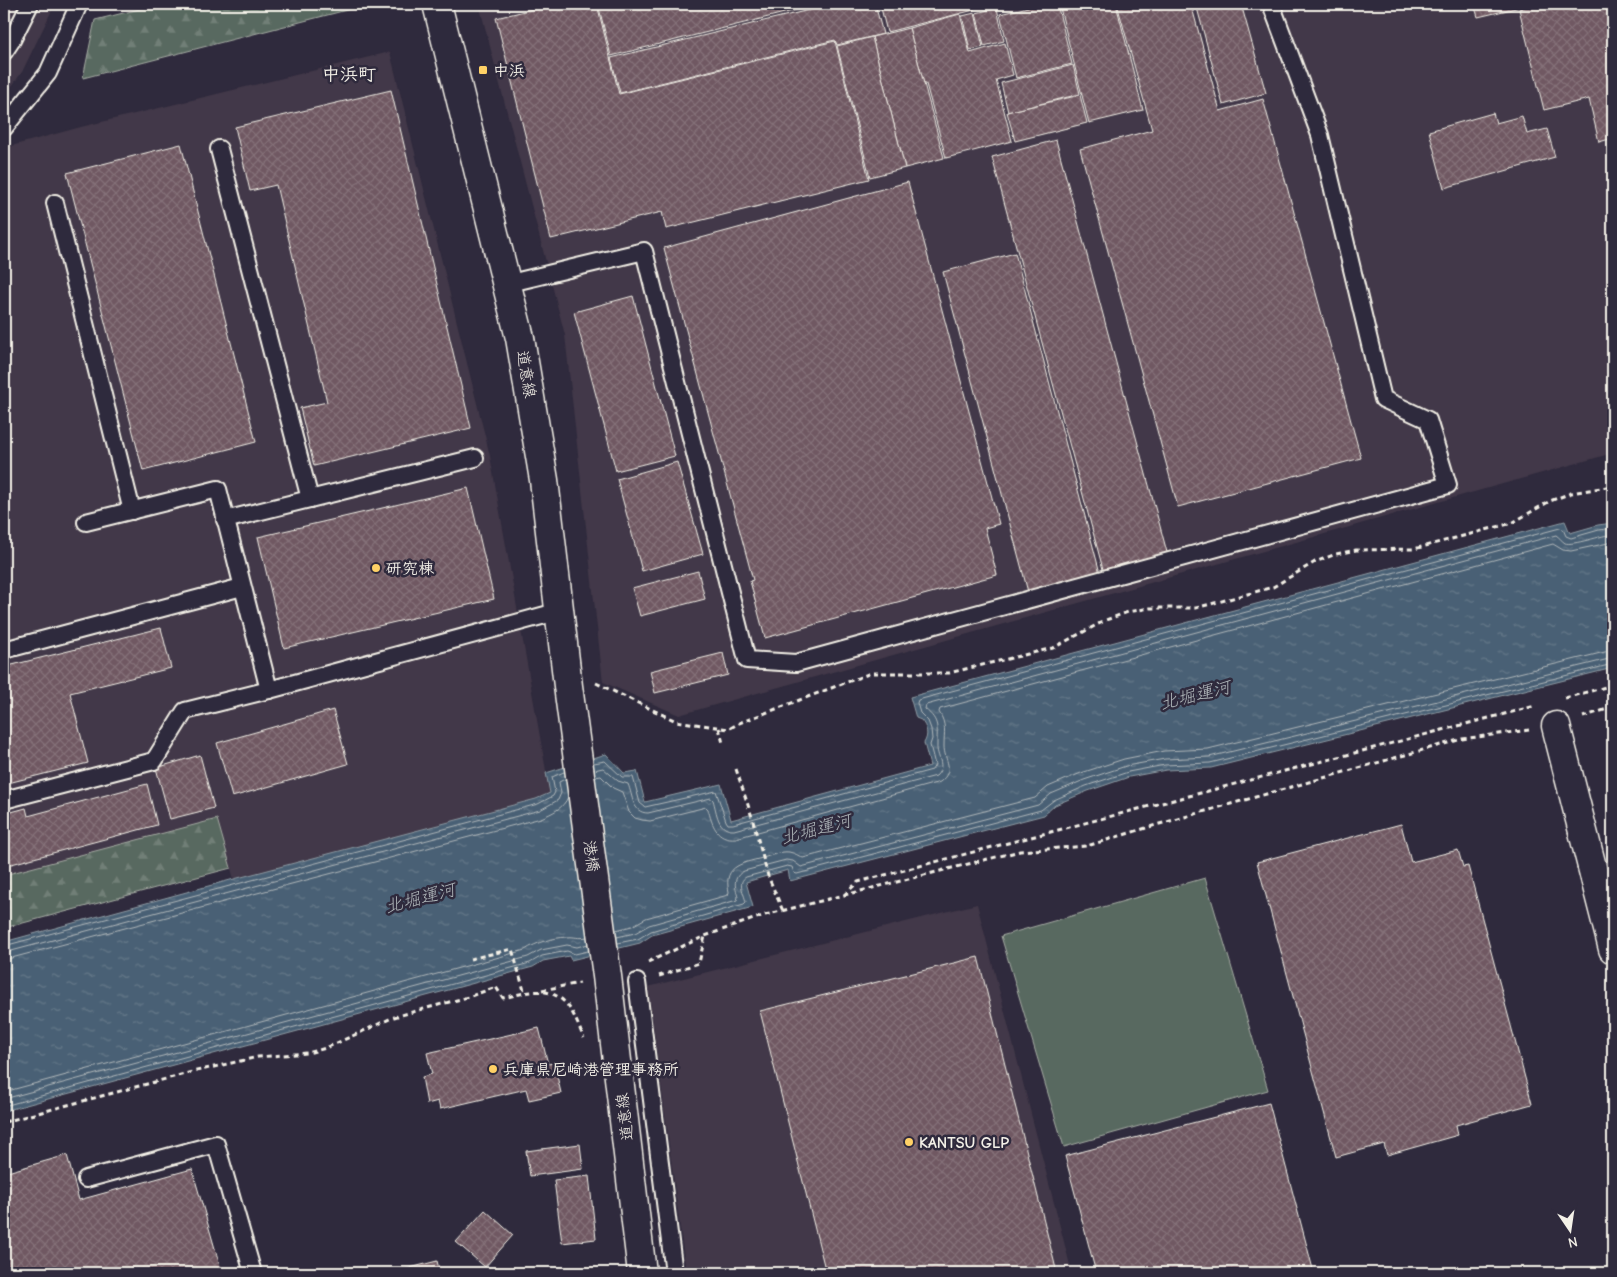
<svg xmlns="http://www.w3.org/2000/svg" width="1617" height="1277" font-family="'Comic Neue','Klee One',sans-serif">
	<defs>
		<pattern id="forest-firs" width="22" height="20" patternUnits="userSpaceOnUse" patternTransform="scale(1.25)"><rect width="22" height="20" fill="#596960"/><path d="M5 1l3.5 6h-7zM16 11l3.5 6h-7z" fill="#717f77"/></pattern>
		<pattern id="water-ripples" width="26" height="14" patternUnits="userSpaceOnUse" patternTransform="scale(1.25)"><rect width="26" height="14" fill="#4a6175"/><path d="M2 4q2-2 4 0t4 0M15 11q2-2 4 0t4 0" fill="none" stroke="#657889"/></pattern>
		<pattern id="building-cross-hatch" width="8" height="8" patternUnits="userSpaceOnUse" patternTransform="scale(1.25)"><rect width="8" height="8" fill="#6f5862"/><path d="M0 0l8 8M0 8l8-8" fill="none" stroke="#847078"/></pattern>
	</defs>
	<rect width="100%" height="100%" fill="#2f2a3d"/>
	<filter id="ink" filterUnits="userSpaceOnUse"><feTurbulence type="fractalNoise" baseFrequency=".02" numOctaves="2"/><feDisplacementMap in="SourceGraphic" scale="10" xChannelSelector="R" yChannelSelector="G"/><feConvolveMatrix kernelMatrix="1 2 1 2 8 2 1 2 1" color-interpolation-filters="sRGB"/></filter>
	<g filter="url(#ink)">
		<!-- built -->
		<g fill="#423848">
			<path d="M4,4H55L22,72L4,97Z"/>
			<path d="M479,4H1613V453L679,715L603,682L565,335Z"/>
			<path d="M390,52L490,456L550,793L536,799L234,879L217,819L4,875V148L81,127Z"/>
			<path d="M977,904L1072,1273H686L648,987Z"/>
		</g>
		<!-- grass -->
		<path fill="#596960" stroke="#a6ada4" d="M1205,878L1268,1090L1064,1147L1001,936Z"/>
		<!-- forest -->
		<g fill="url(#forest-firs)" stroke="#a6ada4">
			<path d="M160,4H370L83,78L95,20Z"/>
			<path d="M217,819L231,868L4,928V875Z"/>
		</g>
		<!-- water -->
		<path fill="url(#water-ripples)" stroke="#8e9ba3" d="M1565,521L1570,533L1598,525L1613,523V668L1211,768L1166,770L1129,777L1088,791L1055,805L1044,815L790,881L788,870L746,882L753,907L652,935L640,943L571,960L569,956L543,961L533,967L4,1111V942L234,879L536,799L550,793L546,773L606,754L624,773L637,771L645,802L721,784L731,820L930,766L924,743C929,735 927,727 921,720L916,718L910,697Z"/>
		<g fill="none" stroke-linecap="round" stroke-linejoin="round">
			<!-- shore -->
			<g stroke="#b0b7ba" stroke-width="1">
				<path d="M594,763L605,761L622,777H633L640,803L645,807L716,791L726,821L728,824H733L932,770L935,765L930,745L932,739L931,729L928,721L920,713L917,703L918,700L1560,528L1563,529L1566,536L1571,538L1599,530L1613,528"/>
				<path d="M594,770L603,768L618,781L628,784C633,796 632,813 648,813L711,798L713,800C717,812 717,831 734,830L936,776C947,765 936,757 937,745C937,728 940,721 925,709L926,705L1556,535C1559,537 1562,541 1565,543C1572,546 1603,535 1613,534"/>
				<path d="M595,777L601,776L613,788L622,792L629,812L635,818L642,820L650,821L706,807L708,809C712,824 716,840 736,838L940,782C956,769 944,761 944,746C944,732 947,725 939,712L940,709L1553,544L1563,550L1571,551L1613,542"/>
				<path d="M616,930L632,926L646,918L728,895L729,892C722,864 745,863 766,857C773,855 781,851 789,852C795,853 799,856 803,858L1035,798L1048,787L1081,773L1124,759L1164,751L1208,749L1613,650"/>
				<path d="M617,937L635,933L649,925L737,900L738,897C735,887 732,877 744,871L786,860L793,861L801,867L1038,805L1051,794L1084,780L1126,766L1165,759L1209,757L1613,658"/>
				<path d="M618,943L638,939L651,931L744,904L746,902C744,893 737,882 746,877L787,866L792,867L794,873L797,874L1041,810L1054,800L1086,786L1128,772L1165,765L1210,763L1613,664"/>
				<path d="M4,946L538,804L553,796L555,792L552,777L564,772"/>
				<path d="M4,953L540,810L558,800L561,793L559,782L565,779"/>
				<path d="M4,960L541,818C552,813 563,809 568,797"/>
				<path d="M4,1092L525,950C537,942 552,938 567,937C575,936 577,939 587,937"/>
				<path d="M4,1099L528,957L541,950L567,945L577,947L588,944"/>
				<path d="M4,1106L530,963L542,956L567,951L575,954L588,951"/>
			</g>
		</g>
		<!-- building -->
		<g fill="url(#building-cross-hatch)" stroke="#f4f1e8">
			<path d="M553,4H597L619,94L835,41L869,179L666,229L662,212L551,239L496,18Z"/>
			<path d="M598,4H821L611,56Z"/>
			<path d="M834,4H875L883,34L837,45L835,40L620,93L611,58Z"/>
			<path d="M880,4H973L974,10L887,32Z"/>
			<path d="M1040,4H1057L1072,64L1016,78L1000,14Z"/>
			<path d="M1059,4H1116L1143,110L1089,123Z"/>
			<path d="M1117,4H1191L1220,111L1263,99L1361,458L1178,507L1080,149L1152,130Z"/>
			<path d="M1196,4H1241L1266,93L1223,105Z"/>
			<path d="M1474,4H1533L1478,17Z"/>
			<path d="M1541,4H1613V138L1599,142L1589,99L1544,110L1519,9Z"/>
			<path d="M997,8L1004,41L984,46L976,13Z"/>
			<path d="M975,13L983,47L970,50L962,16Z"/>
			<path d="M960,14L970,53L1005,43L1013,75L996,80L1012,141L946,158L926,84H924L909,28Z"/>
			<path d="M909,28L944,158L905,168L872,37Z"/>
			<path d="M872,37L905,168L870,177L837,46Z"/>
			<path d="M1073,65L1080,94L1008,112L1001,83Z"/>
			<path d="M391,90L471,428L314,466L300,408L327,402L276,185L250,191L235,127Z"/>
			<path d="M1080,95L1087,123L1015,141L1007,112Z"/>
			<path d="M1493,113L1496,123L1522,116L1527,134L1547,129L1555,157L1444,188L1429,131Z"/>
			<path d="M1056,140L1168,556L1104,573L992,157Z"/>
			<path d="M181,144L256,442L143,471L67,173Z"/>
			<path d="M908,182L999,524L985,528L997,575L765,638L750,581L753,580L664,248Z"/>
			<path d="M1015,253L1100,573L1028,592L943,272Z"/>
			<path d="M633,296L675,456L616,471L574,312Z"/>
			<path d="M677,462L703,554L642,571L617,479Z"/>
			<path d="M468,488L494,599L284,648L258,537Z"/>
			<path d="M698,571L705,599L640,616L632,588Z"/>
			<path d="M161,628L171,668L70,693L88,763L4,784V667Z"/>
			<path d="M723,653L728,675L655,693L650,671Z"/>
			<path d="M333,710L348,764L232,797L217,743Z"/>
			<path d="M200,755L214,808L170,819L156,768Z"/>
			<path d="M147,784L157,825L4,866V814L26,808L28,816Z"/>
			<path d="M1401,824L1411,862L1458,850L1463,867L1468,866L1532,1104L1456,1125L1458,1135L1387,1155L1384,1144L1336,1157L1257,862Z"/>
			<path d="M978,957L1057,1273H826L760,1011Z"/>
			<path d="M539,1028L548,1064L554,1063L561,1093L529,1100L526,1089L440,1109L438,1101L427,1104L422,1077L432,1074L427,1053Z"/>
			<path d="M1269,1103L1314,1273H1096L1065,1156Z"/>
			<path d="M580,1144L583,1169L530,1176L526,1151Z"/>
			<path d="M67,1155L79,1200L192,1169L222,1273H4V1173Z"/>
			<path d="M589,1176L596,1239L562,1243L554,1180Z"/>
			<path d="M485,1210L513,1235L485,1267L456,1242Z"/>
			<path d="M437,1261L440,1273H407L406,1269Z"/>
		</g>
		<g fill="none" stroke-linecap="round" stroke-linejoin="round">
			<!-- lane casing -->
			<g stroke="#f4f1e8" stroke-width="20">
				<g id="lane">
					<path d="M4,52L12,40L30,4"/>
					<path d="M4,128L48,73L79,4"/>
					<path d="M219,149L310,499"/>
					<path d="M55,203L132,511"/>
					<path d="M506,284L644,251L747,660L796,663L1448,485L1428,420L1383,399L1320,135L1271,4"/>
					<path d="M225,520L475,458"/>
					<path d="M86,522L218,489L269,690L560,611"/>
					<path d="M4,650L242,587"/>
					<path d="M4,800L154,761L185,711L269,690"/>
					<path d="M637,982L674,1273"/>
					<path d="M86,1179L216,1144L253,1273"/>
				</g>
			</g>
			<!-- street casing -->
			<g stroke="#f4f1e8" stroke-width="31">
				<path id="street" d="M1556,726L1613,949"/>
			</g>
			<!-- secondary casing -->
			<g stroke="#f4f1e8" stroke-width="31">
				<path id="secondary" d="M437,4L520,338L544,480L568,686L607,976L642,1273"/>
			</g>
			<!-- path -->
			<g stroke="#f4f1e8" stroke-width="3" stroke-dasharray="5 4" stroke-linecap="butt">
				<path d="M596,683L676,721L729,729L739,723L871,673H949L1053,648L1106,620L1128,612L1150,608H1196L1273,587L1315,562L1336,554L1356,550L1414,549L1512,523L1550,501L1571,493L1613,486"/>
				<path d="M1565,698L1613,685"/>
				<path d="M1583,717L1613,707"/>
				<path d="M719,728L723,743"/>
				<path d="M736,769L751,814L768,876L783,911"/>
				<path d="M844,895L858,882L1535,706"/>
				<path d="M470,959L512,949L525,994"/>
				<path d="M648,962L705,936L765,915L1020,851L1087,846L1156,825L1462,739L1529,730"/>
				<path d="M659,976L699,963L705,936"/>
				<path d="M542,990L580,983"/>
				<path d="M4,1122L192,1072L258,1057L308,1053L326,1048L394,1017L468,997L496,987L503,998C526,993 550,983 568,1006C575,1015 579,1028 584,1038"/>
			</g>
			<!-- lane -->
			<use href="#lane" stroke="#2f2a3d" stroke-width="16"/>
			<!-- street -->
			<use href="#street" stroke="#2f2a3d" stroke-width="28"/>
			<!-- secondary -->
			<use href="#secondary" stroke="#2f2a3d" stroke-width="28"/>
		</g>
	</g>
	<!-- markers -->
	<g fill="#ffd166" stroke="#2f2a3d" stroke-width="2">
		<rect x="478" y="65" width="10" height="10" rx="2.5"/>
		<circle cx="376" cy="568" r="5"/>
		<circle cx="493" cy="1069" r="5"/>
		<circle cx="909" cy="1142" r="5"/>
	</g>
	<g text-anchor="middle" stroke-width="5" stroke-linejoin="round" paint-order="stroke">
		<!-- poi labels -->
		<g font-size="16" font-weight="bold" fill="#f4f1e8" stroke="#2f2a3d" text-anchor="start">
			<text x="493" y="76">中浜</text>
			<text x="386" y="574">研究棟</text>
			<text x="503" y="1075">兵庫県尼崎港管理事務所</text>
			<text x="919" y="1148">KANTSU GLP</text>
		</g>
		<!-- street labels -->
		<g font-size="16" fill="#f4f1e8" stroke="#2f2a3d">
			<text transform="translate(527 374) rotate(80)" y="6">道意線</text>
			<text transform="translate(592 856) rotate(82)" y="6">港橋</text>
			<text transform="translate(624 1117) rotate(-97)" y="6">道意線</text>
		</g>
		<!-- neighbourhood labels -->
		<g font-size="18" font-weight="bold" fill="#f4f1e8" stroke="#2f2a3d">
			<text x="349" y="80">中浜町</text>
		</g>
		<!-- water labels -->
		<g font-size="18" font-style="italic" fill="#b0b7ba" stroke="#2f2a3d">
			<text transform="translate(1195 695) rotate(-14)" y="6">北堀運河</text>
			<text transform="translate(816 829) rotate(-15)" y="6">北堀運河</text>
			<text transform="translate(420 898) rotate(-15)" y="6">北堀運河</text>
		</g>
	</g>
	<!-- margin -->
	<rect width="1617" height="1277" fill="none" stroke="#2f2a3d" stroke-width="20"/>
	<rect x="10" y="10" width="1597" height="1257" fill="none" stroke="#f4f1e8" stroke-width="2" filter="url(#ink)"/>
	<!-- north arrow -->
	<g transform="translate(1570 1230) rotate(167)" stroke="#2f2a3d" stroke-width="4" paint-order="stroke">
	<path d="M0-4L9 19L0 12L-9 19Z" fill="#f4f1e8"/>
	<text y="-8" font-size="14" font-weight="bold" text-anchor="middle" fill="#f4f1e8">N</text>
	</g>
</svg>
